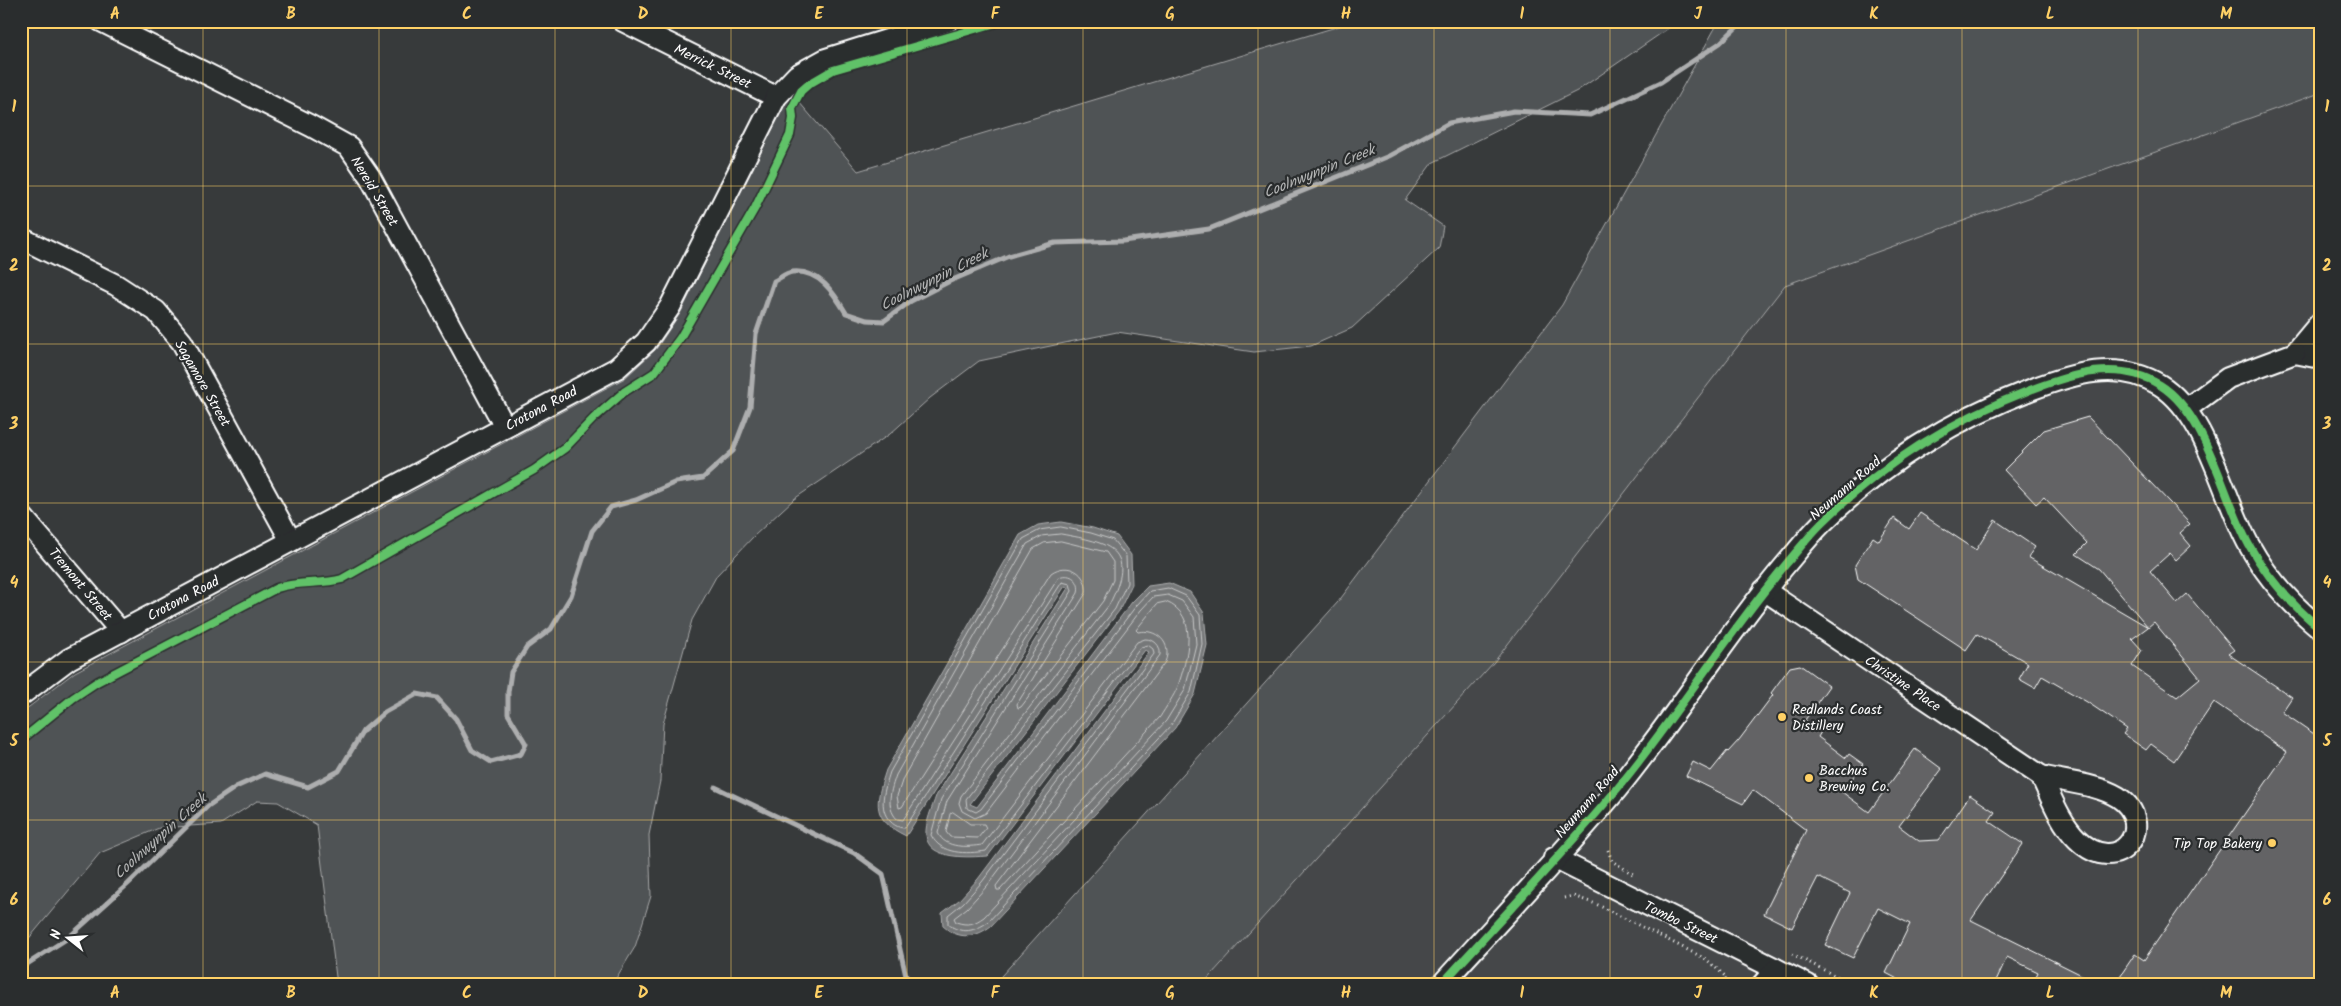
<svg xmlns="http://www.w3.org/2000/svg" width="2341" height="1006" font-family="Kalam,sans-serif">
	<rect width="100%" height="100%" fill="#373a3b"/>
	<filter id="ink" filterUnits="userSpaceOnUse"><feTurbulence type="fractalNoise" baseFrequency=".02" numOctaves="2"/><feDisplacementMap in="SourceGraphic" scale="10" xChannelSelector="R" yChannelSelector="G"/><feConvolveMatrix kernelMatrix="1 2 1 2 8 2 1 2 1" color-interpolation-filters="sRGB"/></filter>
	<g filter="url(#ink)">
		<!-- built -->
		<path fill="#444748" d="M2320,93V985H1202L1494,662L1785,285Z"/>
		<!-- green -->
		<g fill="#505354" stroke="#a8a9aa">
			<path d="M1356,21H1679L1577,91L1432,163L1405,200L1443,226L1439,248L1352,328L1311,346L1254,352L1117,332L979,361L930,398L890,434L794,499L754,536L717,575L692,620L663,724L660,781L649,835L651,896L635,947L612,985H337L317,825L278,802L257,801L221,824L159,828L100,853L21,948V713L75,672L625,378L656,349L681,312L784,104L793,95L858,171Z"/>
			<path d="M1719,21H2320V93L1785,285L1494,662L1202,985H993L1338,602L1562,305Z"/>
		</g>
		<!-- water -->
		<path fill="#767879" stroke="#adaeaf" d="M1061,522L1093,528L1117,536L1131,555L1132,584L1119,611L970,804L977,807L1132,602L1148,586L1169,583L1190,592L1204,613L1207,645L1195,694L1175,728L991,926C975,938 959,940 943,926L942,913L959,900L978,879L1149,652L1145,650L988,856C970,857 928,861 926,835C925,823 932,808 936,796L1068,588L1065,586L906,836C871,819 875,804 886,770L1020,535L1038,525Z"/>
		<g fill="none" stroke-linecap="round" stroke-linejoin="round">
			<!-- shore -->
			<g stroke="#c8c9c9" stroke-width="1">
				<path d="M1061,527L1091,533L1113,540L1126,556L1127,583L1115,609L966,799L967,808L976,812L981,809L1136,606L1150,591L1168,588L1186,596L1200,615L1202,644L1191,692L1171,725L988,922C975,931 962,935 948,924V915L963,903L982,882L1154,654L1153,649L1148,645L1141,647L986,851C966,854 941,855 931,835L941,799L1072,591L1070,584L1062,582L905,828C900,828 895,826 891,822C877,809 885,788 890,772L1023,539L1040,530Z"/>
				<path d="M1061,534C1111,543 1138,549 1109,605L961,796L959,803L962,811L975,818L986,813L1141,610L1153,597L1168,595L1182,601L1194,617L1196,644L1185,690L1166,721L984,917C974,924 968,926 956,922L954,918L967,908L987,886L1160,655C1161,645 1154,639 1145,639L1137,642L982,845C968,847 945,849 938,833L947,801L1078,593C1081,581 1071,572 1059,577L903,820L897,819C885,806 891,790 896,775L1027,544L1042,536Z"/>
				<path d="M1061,541L1106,552L1113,562V580L1103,601L1021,707L1018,708L1017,704L1086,593C1088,573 1068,561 1051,573L902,807L899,808L897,796L903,778L1033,549L1044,543Z"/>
				<path d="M1166,602C1200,615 1187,659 1178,686C1174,696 1166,707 1160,717L1000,890H997L996,886L1165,662C1173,643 1156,628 1138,632L1136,630L1157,604Z"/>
				<path d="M953,812L970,824H984L986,828L978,838L950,837L946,832L950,814Z"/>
			</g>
			<!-- stream -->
			<g stroke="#adaeaf" stroke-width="5">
				<path d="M715,787L854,853L883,874L908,985"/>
				<path d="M21,968L68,938L128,884L208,806L236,787L265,774L308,787L339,771L363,731L385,712L417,694L437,698L456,719L472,750L491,762L521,754L526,744L508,714V692L511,672L527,647L551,629L571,596L592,531L611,507L636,500L676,482L703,478L733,451L750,407L756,334L774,281C780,278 786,273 792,272C819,269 834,293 846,313L867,320L884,321L911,301L950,281L1009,256L1055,243L1123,241L1209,229L1389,156L1449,123L1514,111L1590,115L1661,82L1720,43L1743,21"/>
			</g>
		</g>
		<!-- building -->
		<g fill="#636465" stroke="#fff">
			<path d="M2088,417L2190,524L2180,533L2191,546L2176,560L2170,553L2150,571L2177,603L2187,594L2234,650L2228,654L2292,697L2282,712L2320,738V985H2114L2135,954L2144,960L2287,752L2214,702L2174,761L2151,744L2146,750L2123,734L2127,729L2087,702L2042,676L2035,688L2019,679L2028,663L1977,634L1966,650L1858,579L1855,565L1873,537L1879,541L1894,518L1909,529L1920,513L1976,550L1995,520L2035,547L2028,557L2148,627L2132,639L2142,650L2132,666L2177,697L2200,678L2154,622L2148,627L2099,569L2076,554L2087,543L2044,497L2036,504L2004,470L2044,430Z"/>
			<path d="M1800,665L1829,686L1805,720L1821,732L1818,737L1846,758L1849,754L1863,764L1842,792L1869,812L1915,749L1942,769L1899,826L1919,841L1939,840L1970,795L1995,812L1989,821L2023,844L1971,920L2102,985H2032L2038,972L2007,957L1994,985H1909L1886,973L1910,924L1878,908L1853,958L1825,945L1850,893L1818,877L1792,928L1764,914L1806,830L1753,790L1743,804L1686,776L1693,762L1711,771L1727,751L1728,752L1739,740L1773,695L1771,693L1790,667Z"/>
		</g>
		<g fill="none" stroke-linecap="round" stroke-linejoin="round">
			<!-- minor casing -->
			<g stroke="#fff" stroke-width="24">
				<g id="minor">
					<path d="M101,21L311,126L349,147L370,177L505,427"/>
					<path d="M623,21L776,97"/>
					<path d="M21,238L116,285L156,311L182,342L291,541"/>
					<path d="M2320,323L2295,353L2320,358"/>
					<path d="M2186,409L2228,378L2295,353"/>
					<path d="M21,515L121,632"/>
					<path d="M1764,590L2041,776"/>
					<path d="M21,695L69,659L617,368L646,342L670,307L776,97L797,75L826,59L948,21"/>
					<path d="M2041,776C2064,782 2097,784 2118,797C2159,824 2119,881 2077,839C2060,822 2051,797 2041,776Z"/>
					<path d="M1554,858L1808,985"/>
					<path d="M1441,985C1500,920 1561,856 1617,789C1677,716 1726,635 1787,563C1798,550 1809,536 1821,524C1880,465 1952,420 2030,390C2072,374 2118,359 2160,385C2207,414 2223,498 2249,545C2267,578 2292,605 2320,628"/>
					<path d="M1762,985L1776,969"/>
				</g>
			</g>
			<!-- path -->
			<g stroke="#fff" stroke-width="3" stroke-dasharray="1 4" stroke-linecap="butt">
				<path d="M1608,850L1612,861L1636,876"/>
				<path d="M1564,898L1573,896L1596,904L1706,959L1726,977L1724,985"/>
				<path d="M1792,954L1854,985"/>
			</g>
			<!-- minor -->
			<use href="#minor" stroke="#2a2d2e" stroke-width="20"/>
			<!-- cycleway casing -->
			<g stroke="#2a2d2e" stroke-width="11">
				<g id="cycleway">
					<path d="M21,740L73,698L97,682L277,588C300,580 320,585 342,579L534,470L565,448L594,418L624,392L654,373L680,338L755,208L790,135L793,118L792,108L801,91L809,84L833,70L1003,21"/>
					<path d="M1441,985C1500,920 1561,856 1617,789C1677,716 1726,635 1787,563C1798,550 1809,536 1821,524C1880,465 1952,420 2030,390C2072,374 2118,359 2160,385C2207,414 2223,498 2249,545C2267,578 2292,605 2320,628"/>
				</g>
			</g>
			<!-- cycleway -->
			<use href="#cycleway" stroke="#61c268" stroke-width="8"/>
		</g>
	</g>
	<!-- grid -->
	<path fill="none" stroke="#ffd166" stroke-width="1" stroke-opacity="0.55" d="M203,21V985M379,21V985M555,21V985M731,21V985M907,21V985M1083,21V985M1258,21V985M1434,21V985M1610,21V985M1786,21V985M1962,21V985M2138,21V985M21,186H2320M21,344H2320M21,503H2320M21,662H2320M21,820H2320"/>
	<!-- markers -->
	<g fill="#ffd166" stroke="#2a2d2e" stroke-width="2">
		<circle cx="1782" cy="717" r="5"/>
		<circle cx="1809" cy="778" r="5"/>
		<circle cx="2272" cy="843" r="5"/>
	</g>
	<g text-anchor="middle" stroke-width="4.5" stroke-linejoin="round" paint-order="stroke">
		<!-- street labels -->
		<g font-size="14" fill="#fff" stroke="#2a2d2e">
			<text transform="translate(713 66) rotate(26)" y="5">Merrick Street</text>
			<text transform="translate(375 191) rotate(59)" y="5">Nereid Street</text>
			<text transform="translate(203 383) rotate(60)" y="5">Sagamore Street</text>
			<text transform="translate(541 408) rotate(-28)" y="5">Crotona Road</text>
			<text transform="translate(1845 488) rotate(-41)" y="5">Neumann Road</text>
			<text transform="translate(81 584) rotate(50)" y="5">Tremont Street</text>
			<text transform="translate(183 598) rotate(-28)" y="5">Crotona Road</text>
			<text transform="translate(1903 683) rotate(34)" y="5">Christine Place</text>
			<text transform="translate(1587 802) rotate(-49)" y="5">Neumann Road</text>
			<text transform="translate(1681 922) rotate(26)" y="5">Tombo Street</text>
		</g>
		<!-- poi labels -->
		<g font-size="14" fill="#fff" stroke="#2a2d2e" text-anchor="start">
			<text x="1792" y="714">Redlands Coast<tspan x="1792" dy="16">Distillery</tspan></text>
			<text x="1819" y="775">Bacchus<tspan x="1819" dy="16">Brewing Co.</tspan></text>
			<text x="2262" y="848" text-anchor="end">Tip Top Bakery</text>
		</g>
		<!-- water labels -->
		<g font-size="15" font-style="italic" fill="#b4b5b5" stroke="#2a2d2e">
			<text transform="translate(1319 171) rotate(-22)" y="5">Coolnwynpin Creek</text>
			<text transform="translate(934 279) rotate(-27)" y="5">Coolnwynpin Creek</text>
			<text transform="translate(160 836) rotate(-42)" y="5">Coolnwynpin Creek</text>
		</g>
	</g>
	<!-- margin -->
	<rect width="2341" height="1006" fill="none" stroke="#2a2d2e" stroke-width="55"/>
	<!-- north arrow -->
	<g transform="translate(68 938) rotate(287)" stroke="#2a2d2e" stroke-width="4" paint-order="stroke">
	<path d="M0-4L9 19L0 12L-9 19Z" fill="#ffffff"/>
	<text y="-8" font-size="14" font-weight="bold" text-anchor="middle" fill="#ffffff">N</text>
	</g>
	<rect x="28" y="28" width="2286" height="950" fill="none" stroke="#ffd166" stroke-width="2"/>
	<g font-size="16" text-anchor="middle" font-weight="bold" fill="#ffd166">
		<text x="115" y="19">A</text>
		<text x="291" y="19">B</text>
		<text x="467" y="19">C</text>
		<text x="643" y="19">D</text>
		<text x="819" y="19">E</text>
		<text x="995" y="19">F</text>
		<text x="1170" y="19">G</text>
		<text x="1346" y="19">H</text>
		<text x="1522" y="19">I</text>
		<text x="1698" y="19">J</text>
		<text x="1874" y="19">K</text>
		<text x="2050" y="19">L</text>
		<text x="2226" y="19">M</text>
		<text x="14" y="112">1</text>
		<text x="2327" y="112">1</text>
		<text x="14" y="271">2</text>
		<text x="2327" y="271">2</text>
		<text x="14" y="429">3</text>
		<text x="2327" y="429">3</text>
		<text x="14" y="588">4</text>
		<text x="2327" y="588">4</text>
		<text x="14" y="746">5</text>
		<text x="2327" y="746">5</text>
		<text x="14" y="905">6</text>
		<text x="2327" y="905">6</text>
		<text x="115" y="998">A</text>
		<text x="291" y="998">B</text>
		<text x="467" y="998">C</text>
		<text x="643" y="998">D</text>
		<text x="819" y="998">E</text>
		<text x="995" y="998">F</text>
		<text x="1170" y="998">G</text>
		<text x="1346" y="998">H</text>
		<text x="1522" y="998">I</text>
		<text x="1698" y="998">J</text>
		<text x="1874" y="998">K</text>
		<text x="2050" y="998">L</text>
		<text x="2226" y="998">M</text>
	</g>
</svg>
